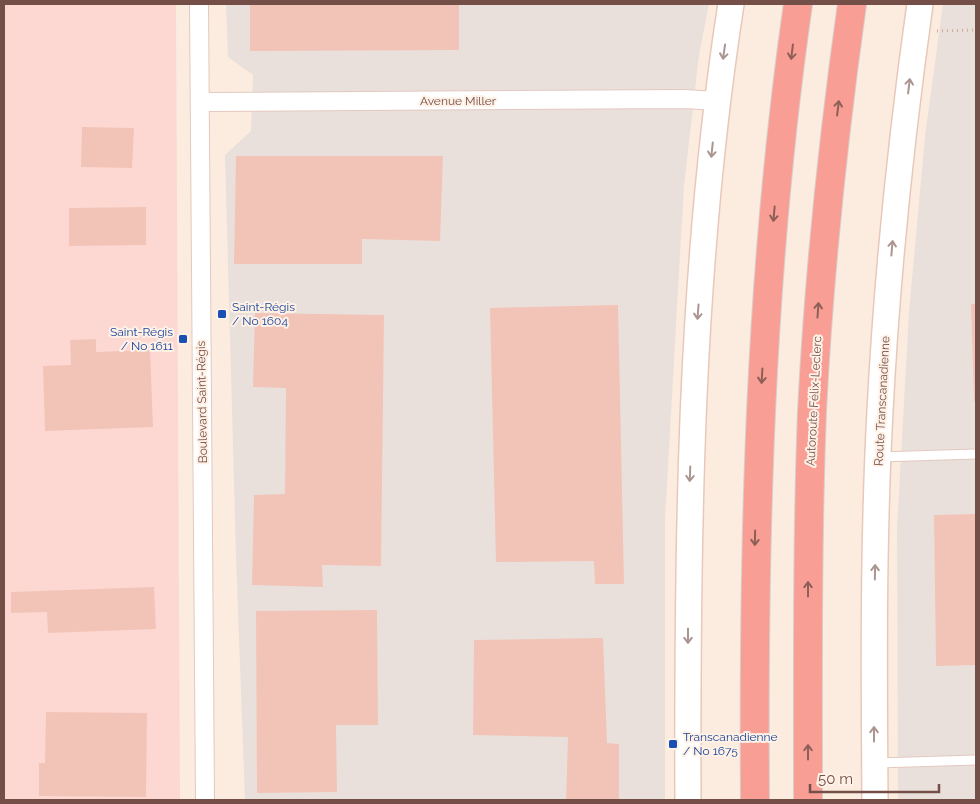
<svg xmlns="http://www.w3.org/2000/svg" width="980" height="804" font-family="Raleway,sans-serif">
	<rect width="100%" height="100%" fill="#fcecdf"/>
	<!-- commercial -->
	<path fill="#fdd8d3" d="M4,4H176L180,800H4Z"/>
	<!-- industrial -->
	<g fill="#eae0db">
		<path d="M226,4H709L699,55L684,186L665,519V800H245L236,557L225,155L251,131L253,75L228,57Z"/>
		<path d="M943,4H976V800H898L897,528L909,312L925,136Z"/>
	</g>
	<!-- building -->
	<g fill="#f2c4b7">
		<path d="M250,4H459V50L250,51Z"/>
		<path d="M82,127L134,128L132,168L81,167Z"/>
		<path d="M236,156H443L440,241L362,239V264H234Z"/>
		<path d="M146,207V245L69,246V208Z"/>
		<path d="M971,304H976V401H974Z"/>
		<path d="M618,305L624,584H595L594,561L496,562L490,308Z"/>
		<path d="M255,313L384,315L381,566L322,565L323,587L252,585L254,495L285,494L286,388L253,387Z"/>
		<path d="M96,339V352L150,350L153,427L45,431L43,366L71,365L70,340Z"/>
		<path d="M976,514V665L936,666L934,515Z"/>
		<path d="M154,587L156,629L48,633L47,612L11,613V592Z"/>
		<path d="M377,610L378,725H336L337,792L257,793L256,611Z"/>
		<path d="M603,638L607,743L619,744V800H566L568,737L473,735L474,640Z"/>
		<path d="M46,712L147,713L146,797L39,796V763H45Z"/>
	</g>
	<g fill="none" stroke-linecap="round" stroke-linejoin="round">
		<!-- service casing -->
		<g stroke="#e2c9bf" stroke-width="11">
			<g id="service">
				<path d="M879,457L976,454"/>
				<path d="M877,763L976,760"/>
			</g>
		</g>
		<!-- minor casing -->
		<g stroke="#e2c9bf" stroke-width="20">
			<g id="minor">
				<path d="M199,4L205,800"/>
				<path d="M200,102L685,99L717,101"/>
			</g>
		</g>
		<!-- secondary casing -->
		<g stroke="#e7c9bb" stroke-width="28">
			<g id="secondary">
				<path d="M688,800C687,534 690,268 731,4"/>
				<path d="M875,800C874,670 873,541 880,411C887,275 901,139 920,4"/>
			</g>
		</g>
		<!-- motorway casing -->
		<g stroke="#d8cecb" stroke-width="30">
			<g id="motorway">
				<path d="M755,800C753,534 760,268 798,4"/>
				<path d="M808,800C808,670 807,541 812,411C819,275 833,139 852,4"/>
			</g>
		</g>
		<!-- path -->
		<path stroke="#d6a89a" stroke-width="3" stroke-dasharray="1 4" stroke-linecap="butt" d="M937,31L976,30"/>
		<!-- service -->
		<use href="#service" stroke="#fff" stroke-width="9"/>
		<!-- minor -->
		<use href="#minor" stroke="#fff" stroke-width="18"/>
		<!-- secondary -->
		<use href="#secondary" stroke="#fff" stroke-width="25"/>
		<!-- motorway -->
		<use href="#motorway" stroke="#f89e95" stroke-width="28"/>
	</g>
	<!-- one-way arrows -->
	<defs><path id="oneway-shaft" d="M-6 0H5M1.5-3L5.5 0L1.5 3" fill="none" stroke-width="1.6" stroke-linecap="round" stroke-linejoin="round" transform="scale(1.25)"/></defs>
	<g stroke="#ab9591">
		<use href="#oneway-shaft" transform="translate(724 52) rotate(98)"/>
		<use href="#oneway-shaft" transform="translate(909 86) rotate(-83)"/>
		<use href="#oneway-shaft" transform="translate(712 150) rotate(96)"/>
		<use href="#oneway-shaft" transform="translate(892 248) rotate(-85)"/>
		<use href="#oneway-shaft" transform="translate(698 312) rotate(94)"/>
		<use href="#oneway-shaft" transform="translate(690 474) rotate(92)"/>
		<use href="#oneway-shaft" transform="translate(875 572) rotate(-89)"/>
		<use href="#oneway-shaft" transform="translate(688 636) rotate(90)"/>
		<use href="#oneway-shaft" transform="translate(874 734) rotate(-90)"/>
	</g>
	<g stroke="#8e5f57">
		<use href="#oneway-shaft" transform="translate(792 52) rotate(97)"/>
		<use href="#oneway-shaft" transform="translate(838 108) rotate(-83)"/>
		<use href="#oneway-shaft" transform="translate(774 214) rotate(95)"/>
		<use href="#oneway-shaft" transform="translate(818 310) rotate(-86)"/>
		<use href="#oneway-shaft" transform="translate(762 376) rotate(93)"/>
		<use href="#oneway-shaft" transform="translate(755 538) rotate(91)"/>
		<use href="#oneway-shaft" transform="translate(808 589) rotate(-90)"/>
		<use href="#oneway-shaft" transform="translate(808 752) rotate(-90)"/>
	</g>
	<!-- markers -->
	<g fill="#1a4fb4" stroke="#fff1e6" stroke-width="2">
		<rect x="217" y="309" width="10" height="10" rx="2.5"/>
		<rect x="178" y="334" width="10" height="10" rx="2.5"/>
		<rect x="668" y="739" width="10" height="10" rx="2.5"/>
	</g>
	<g text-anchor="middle" stroke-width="4" stroke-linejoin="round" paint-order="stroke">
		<!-- street labels -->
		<g font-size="12" fill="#734f47" stroke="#fff1e6">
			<text x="458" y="105">Avenue Miller</text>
			<text transform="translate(814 401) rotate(-87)" y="4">Autoroute Félix-Leclerc</text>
			<text transform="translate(882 401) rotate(-87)" y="4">Route Transcanadienne</text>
			<text transform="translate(202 402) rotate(-91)" y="4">Boulevard Saint-Régis</text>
		</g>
		<!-- transit labels -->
		<g font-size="12" fill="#164399" stroke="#fff1e6" text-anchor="start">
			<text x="232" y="311">Saint-Régis<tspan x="232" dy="14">/ No 1604</tspan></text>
			<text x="173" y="336" text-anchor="end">Saint-Régis<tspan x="173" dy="14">/ No 1611</tspan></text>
			<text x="683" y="741">Transcanadienne<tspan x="683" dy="14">/ No 1675</tspan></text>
		</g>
	</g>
	<!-- border -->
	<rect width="980" height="804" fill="none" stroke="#734f47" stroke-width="10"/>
	<!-- scale -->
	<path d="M810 784v8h129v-8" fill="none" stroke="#734f47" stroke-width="2.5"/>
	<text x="818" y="784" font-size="15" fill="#734f47" stroke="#fff1e6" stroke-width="4" paint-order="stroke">50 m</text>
</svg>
